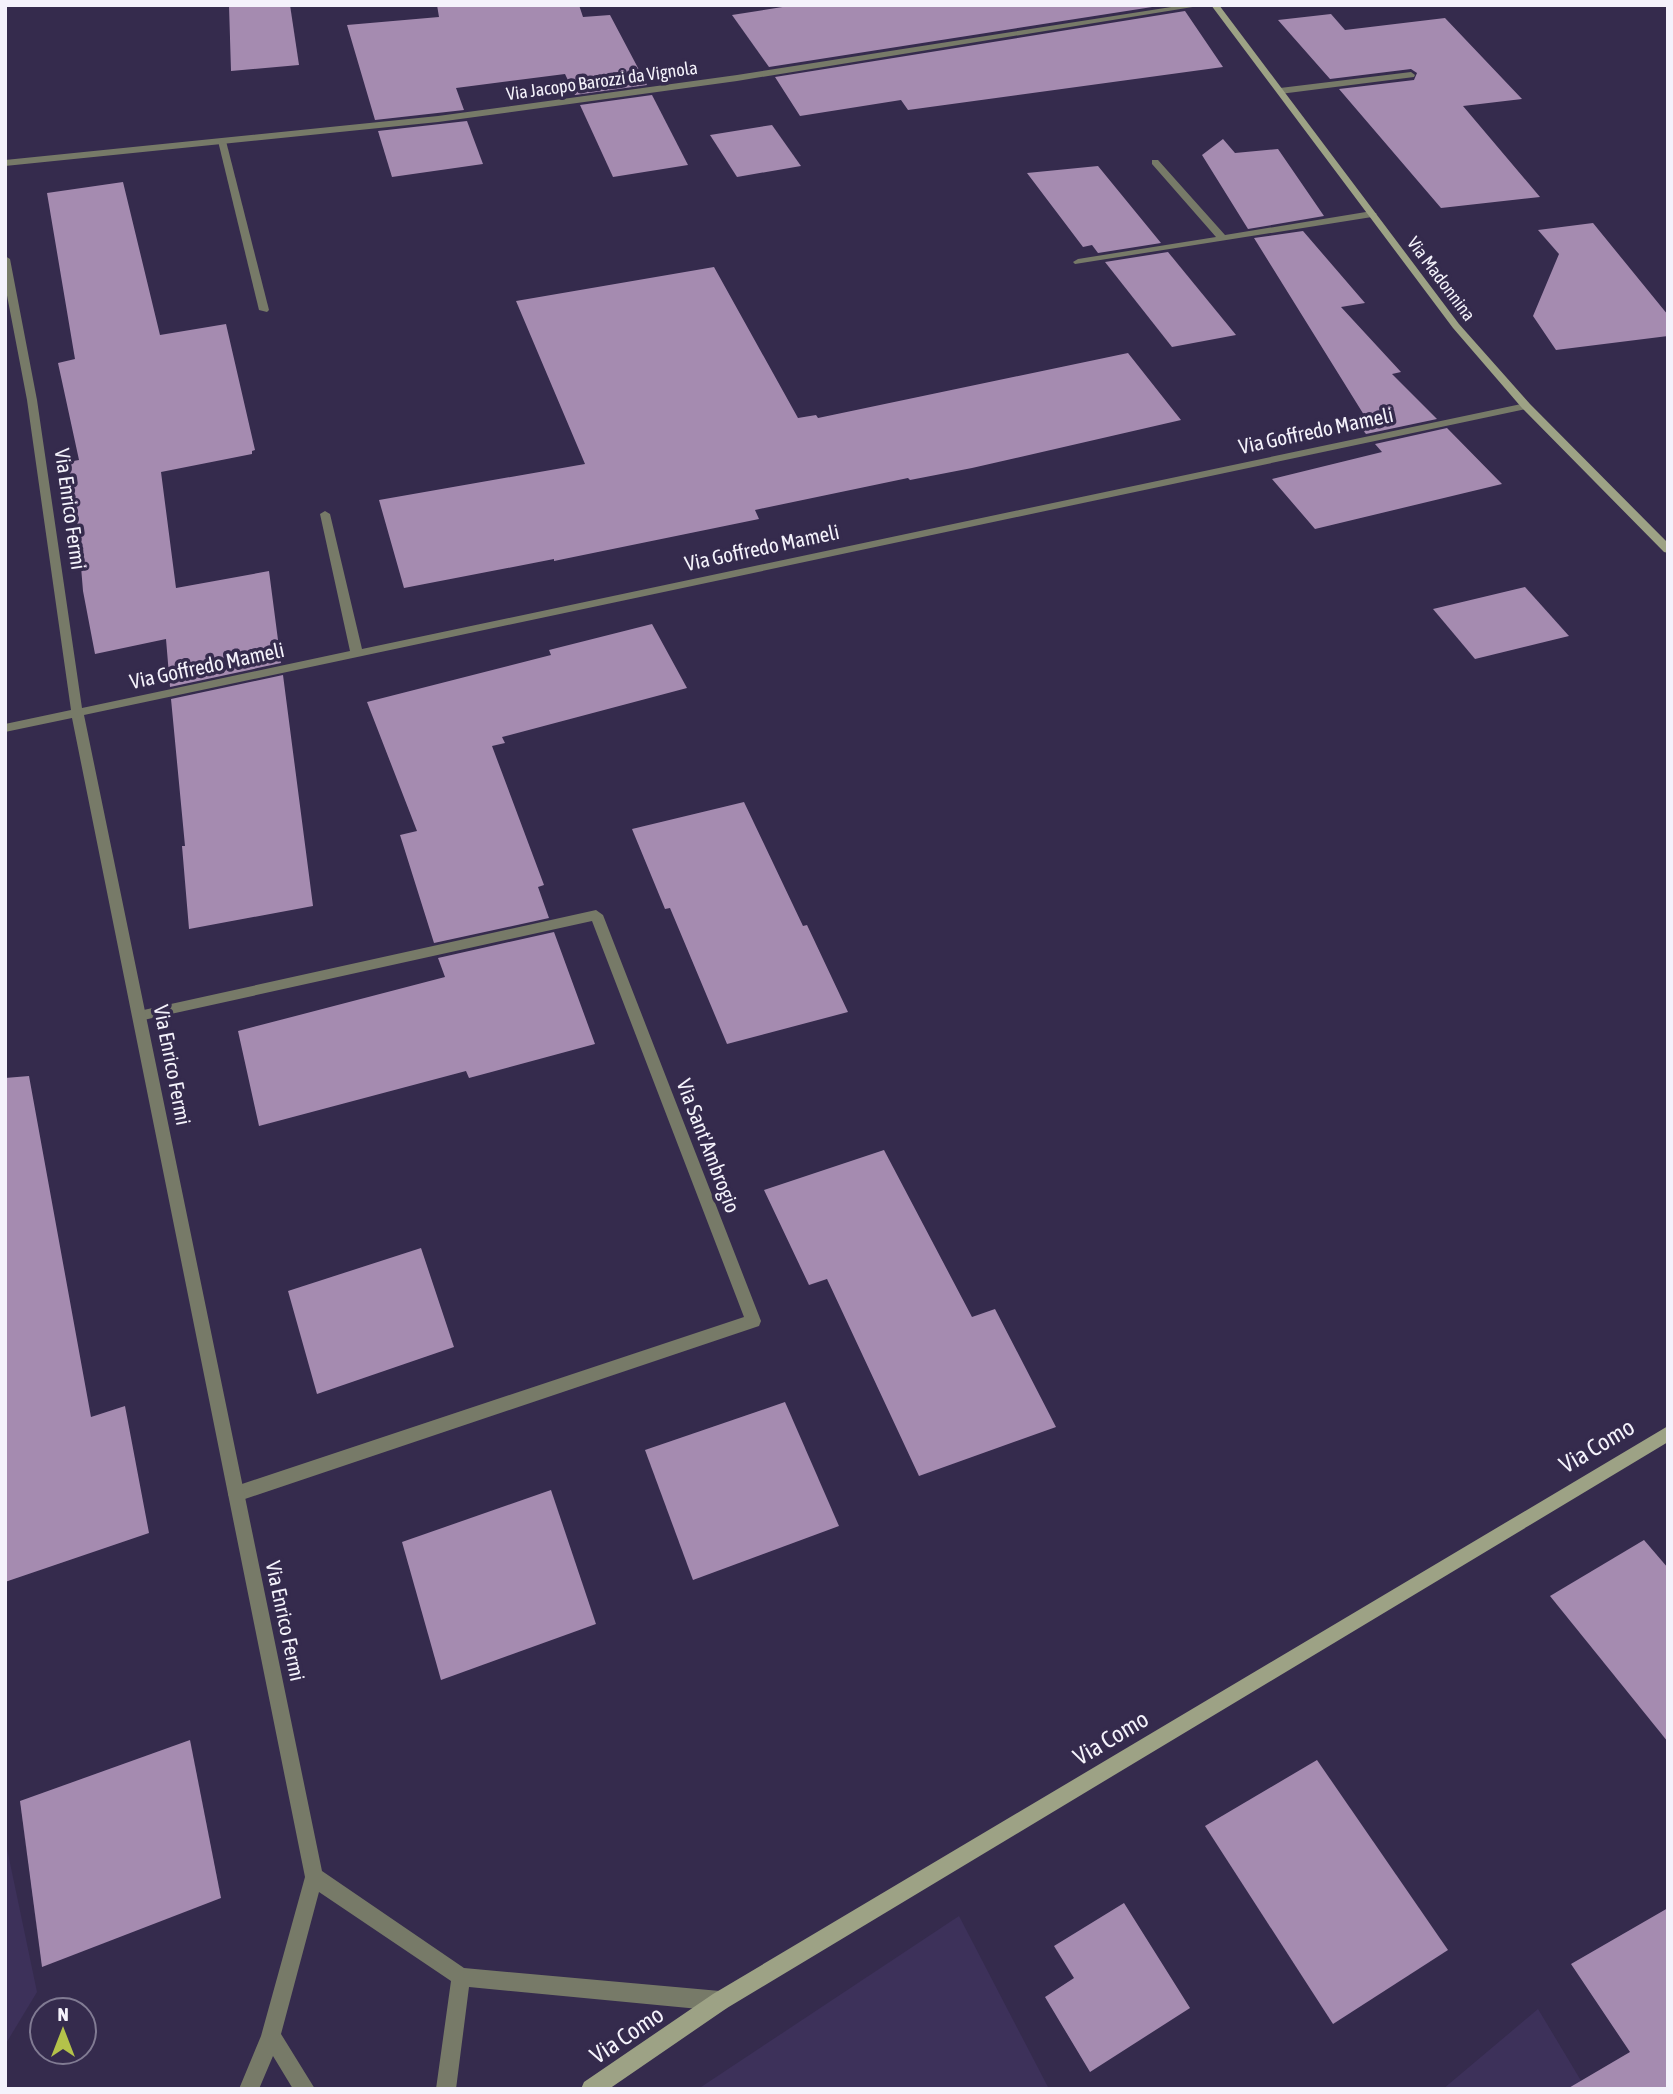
<svg xmlns="http://www.w3.org/2000/svg" width="1673" height="2094" font-family="'Asap Condensed',sans-serif">
	<rect width="100%" height="100%" fill="#352b4d"/>
	<!-- built -->
	<g fill="#3d315a">
		<path d="M5,1839L37,1992L5,2045Z"/>
		<path d="M959,1916L1049,2089H698Z"/>
		<path d="M1538,2009L1586,2089H1443Z"/>
	</g>
	<!-- building -->
	<g fill="#a58bb0">
		<path d="M229,5H290L299,65L231,71Z"/>
		<path d="M437,5H579L583,17L610,15L647,85L575,95L565,74L456,88L464,110L375,120L347,25L439,17Z"/>
		<path d="M795,5H1165L769,67L732,15Z"/>
		<path d="M1185,11L1223,67L908,110L901,100L800,116L775,77Z"/>
		<path d="M1331,14L1345,30L1445,18L1522,99L1463,106L1540,197L1441,208L1339,89L1414,80L1417,73L1411,69L1330,79L1278,20Z"/>
		<path d="M652,95L688,165L613,177L580,105Z"/>
		<path d="M467,121L483,164L392,177L378,131Z"/>
		<path d="M772,125L801,166L737,177L710,135Z"/>
		<path d="M1223,139L1235,153L1278,149L1324,216L1248,229L1202,155Z"/>
		<path d="M1098,166L1161,243L1098,253L1092,245L1083,247L1027,173Z"/>
		<path d="M123,182L160,335L226,324L255,450L252,451V454L161,472L176,588L269,571L281,663L170,687L166,639L95,654L83,591L77,518L68,462L79,460L58,363L75,359L47,193Z"/>
		<path d="M1593,223L1668,315V336L1556,350L1533,316L1559,254L1538,230Z"/>
		<path d="M1303,231L1365,303L1341,307L1401,372L1392,374L1437,419L1366,434L1362,429L1369,423L1254,238Z"/>
		<path d="M1168,252L1236,335L1172,347L1105,262Z"/>
		<path d="M714,267L798,418L816,415L818,418L1128,353L1181,420L972,468L910,480L908,478L755,510L759,519L554,561V559L404,588L379,500L585,464L516,301Z"/>
		<path d="M1447,428L1502,484L1315,529L1272,479L1382,452L1375,444Z"/>
		<path d="M1525,587L1569,636L1475,659L1433,609Z"/>
		<path d="M652,624L687,688L502,737L505,743L492,746L544,885L538,887L549,918L434,943L400,835L417,831L367,702L551,655L549,650Z"/>
		<path d="M283,675L313,906L189,929L182,846H185L171,699Z"/>
		<path d="M744,802L803,926L807,925L848,1012L727,1044L670,908L665,909L632,829Z"/>
		<path d="M554,932L595,1044L469,1078L466,1071L259,1126L238,1031L445,977L438,958Z"/>
		<path d="M29,1076L91,1417L125,1406L149,1533L5,1582V1078Z"/>
		<path d="M884,1150L972,1317L995,1309L1056,1427L919,1476L827,1279L809,1285L764,1190Z"/>
		<path d="M421,1248L454,1347L317,1394L288,1291Z"/>
		<path d="M785,1402L839,1526L693,1580L645,1450Z"/>
		<path d="M551,1490L596,1624L441,1680L402,1542Z"/>
		<path d="M1644,1540L1668,1568V1742L1550,1596Z"/>
		<path d="M190,1740L221,1898L42,1967L20,1801Z"/>
		<path d="M1317,1760L1448,1950L1333,2024L1205,1826Z"/>
		<path d="M1124,1903L1190,2008L1090,2072L1045,1997L1074,1978L1054,1946Z"/>
		<path d="M1668,1908V2089H1567L1630,2052L1571,1964Z"/>
	</g>
	<g fill="none" stroke-linecap="round" stroke-linejoin="round">
		<!-- lane -->
		<g fill="#777a68" fill-rule="evenodd">
			<path d="M222,138L226,141L269,310L267,312L259,310L218,141Z"/>
			<path d="M596,910L603,915L761,1321L759,1326L236,1502L230,1499L228,1494L230,1489L236,1486L744,1317L592,921L139,1021L132,1016L139,1011Z"/>
		</g>
		<!-- street -->
		<g fill="#777a68" fill-rule="evenodd">
			<path d="M1184,5H1205L737,81L438,122L5,166V160L438,116L737,75Z"/>
			<path d="M1411,72L1415,75L1414,77L1280,94L1276,91L1280,88Z"/>
			<path d="M1152,160H1158L1225,235L1372,211L1377,214L1372,217L1075,264L1073,262L1078,259L1216,237L1152,164Z"/>
			<path d="M5,256L10,259L37,400L82,708L350,651L320,514L325,511L330,514L362,649L1526,403L1531,406L1526,409L84,715L322,1871L464,1968L720,1991L727,1994L730,2001L727,2008L720,2011L469,1987L456,2089H436L451,1981L319,1892L281,2034L315,2089H293L273,2056L259,2089H239L261,2036L305,1877L72,718L5,732V724L71,710L27,400L5,285Z"/>
		</g>
		<!-- secondary -->
		<g fill="#9da285" fill-rule="evenodd">
			<path d="M1211,5H1219L1459,324L1530,404L1668,543V553L1664,552L1522,408L1453,328Z"/>
			<path d="M1668,1426V1442L727,2008L609,2089H581L584,2082L713,1994Z"/>
		</g>
	</g>
	<g text-anchor="middle" stroke-width="7" stroke-linejoin="round" paint-order="stroke">
		<!-- far-street labels -->
		<g font-size="18" fill="#f4f2fb" stroke="#352b4d">
			<text transform="translate(602 81) rotate(-8)" y="6">Via Jacopo Barozzi da Vignola</text>
			<text transform="translate(1441 279) rotate(53)" y="6">Via Madonnina</text>
		</g>
		<!-- street labels -->
		<g font-size="21" fill="#f4f2fb" stroke="#352b4d">
			<text transform="translate(1316 431) rotate(-12)" y="7">Via Goffredo Mameli</text>
			<text transform="translate(70 509) rotate(82)" y="7">Via Enrico Fermi</text>
			<text transform="translate(762 548) rotate(-12)" y="7">Via Goffredo Mameli</text>
			<text transform="translate(207 666) rotate(-12)" y="7">Via Goffredo Mameli</text>
			<text transform="translate(172 1065) rotate(79)" y="7">Via Enrico Fermi</text>
			<text transform="translate(708 1146) rotate(69)" y="7">Via Sant'Ambrogio</text>
			<text transform="translate(285 1621) rotate(78)" y="7">Via Enrico Fermi</text>
		</g>
		<!-- near-street labels -->
		<g font-size="24" fill="#f4f2fb" stroke="#352b4d">
			<text transform="translate(1597 1446) rotate(-31)" y="8">Via Como</text>
			<text transform="translate(1111 1738) rotate(-31)" y="8">Via Como</text>
			<text transform="translate(627 2035) rotate(-34)" y="8">Via Como</text>
		</g>
	</g>
	<!-- border -->
	<rect width="1673" height="2094" fill="none" stroke="#f4f2fb" stroke-width="14"/>
	<!-- north arrow -->
	<g transform="translate(63 2031)"><circle r="33" fill="#352b4d" stroke="#817b93" stroke-width="2"/>
	<path d="M0-5L12 26L0 18L-12 26Z" fill="#b4c24a"/>
	<text y="-10" font-size="19" font-weight="bold" text-anchor="middle" fill="#f4f2fb">N</text>
	</g>
</svg>
